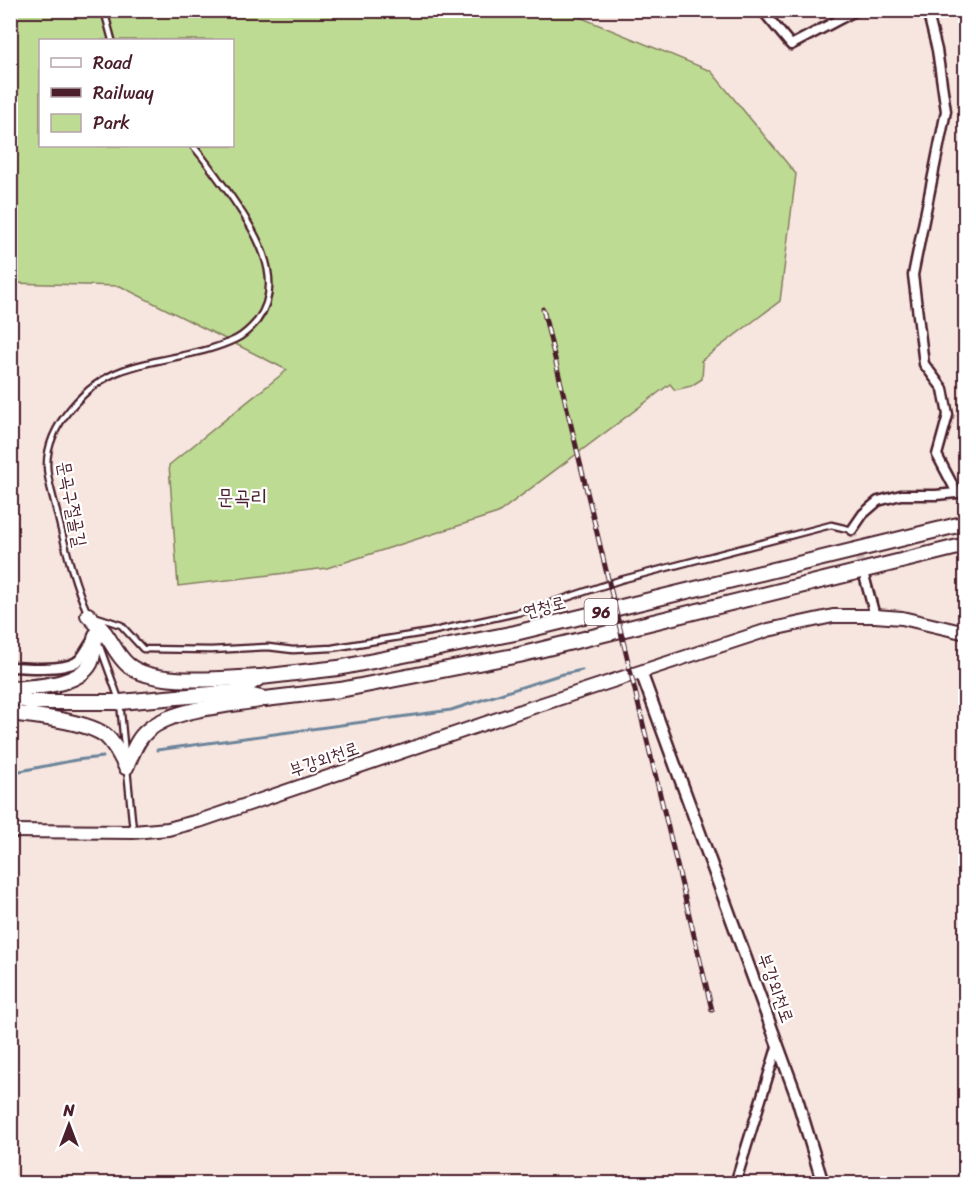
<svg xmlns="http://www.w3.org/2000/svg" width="976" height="1194" font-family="Sriracha,'Poor Story',sans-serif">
	<rect width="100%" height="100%" fill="#f6e6df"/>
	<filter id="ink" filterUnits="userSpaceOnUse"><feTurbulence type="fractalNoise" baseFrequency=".0167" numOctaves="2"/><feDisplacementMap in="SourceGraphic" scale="12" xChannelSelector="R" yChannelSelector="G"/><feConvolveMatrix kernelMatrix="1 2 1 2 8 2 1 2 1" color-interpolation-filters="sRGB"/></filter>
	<g filter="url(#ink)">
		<!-- green -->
		<path fill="#bedb93" stroke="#847d5f" stroke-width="1.5" fill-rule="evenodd" d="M11,11H565L711,71L796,174L780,301L701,361L703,364L702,379L691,386L675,390L670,384L498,513L327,568L178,586L169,465L287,370L120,286L11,283ZM40,40H232V146H40Z"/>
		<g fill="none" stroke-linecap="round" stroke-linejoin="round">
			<!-- stream -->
			<g stroke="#6c849a" stroke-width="3">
				<path d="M157,750L451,710L559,675L582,670"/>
				<path d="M10,773L76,760L103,757"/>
			</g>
			<!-- minor-tunnel -->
			<path stroke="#d4bebb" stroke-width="8" stroke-dasharray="8 4" stroke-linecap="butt" d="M852,530L863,573"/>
			<!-- service casing -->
			<g stroke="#4a1f2b" stroke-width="9">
				<g id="service">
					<path d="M104,10L112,40"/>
					<path d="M88,614C73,581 65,545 56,509C53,496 47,479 47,465C47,425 87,383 123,370C160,357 201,356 236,339C244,335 251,328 257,321C289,278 251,225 226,189C215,175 205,159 193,146"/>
					<path d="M97,617L121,625L143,649L211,650L268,647L293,650L332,648L430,632L530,610L620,580L831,525L852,530"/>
					<path d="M99,644L120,702L125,755"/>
					<path d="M127,769L133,830"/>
				</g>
			</g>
			<!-- minor casing -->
			<g stroke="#4a1f2b" stroke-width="13">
				<g id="minor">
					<path d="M762,10L791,45L857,10"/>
					<path d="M927,10L937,50L946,111L913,275L924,364L943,389L948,415L937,455L957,493"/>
					<path d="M852,530L863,514L878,501L901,495H936L966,492"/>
					<path d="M865,579L875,616"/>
					<path d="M10,667C27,667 68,672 80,659C85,653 89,645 93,639"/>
					<path d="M735,1184L778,1044"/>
				</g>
			</g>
			<!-- tertiary casing -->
			<g stroke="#4a1f2b" stroke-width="15">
				<path id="tertiary" d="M641,672L796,1095L823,1184"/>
			</g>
			<!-- secondary casing -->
			<g stroke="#4a1f2b" stroke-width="16">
				<path id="secondary" d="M10,831L133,832L168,829L202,820L521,711L768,630L833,616H875L902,618L966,633"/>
			</g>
			<!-- primary casing -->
			<g stroke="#4a1f2b" stroke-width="18">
				<g id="primary">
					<path d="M88,615C93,620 99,626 104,632C112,642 117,656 128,665C154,687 226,678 259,677"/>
					<path d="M10,689C34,687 84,686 92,659C94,651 94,642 96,635"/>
					<path d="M235,692L261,677L338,668L515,633L966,523"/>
					<path d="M31,702H120L235,692L265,699L340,690L519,655L966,545"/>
					<path d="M10,713C34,716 88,721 106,736C115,744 121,757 126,767"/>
					<path d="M126,767C132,755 136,740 147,731C173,708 226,706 259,700"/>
				</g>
			</g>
			<!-- trunk casing -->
			<g stroke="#4a1f2b" stroke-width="18">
				<path id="trunk" d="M10,696L31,702"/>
			</g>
			<!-- service -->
			<use href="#service" stroke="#fff" stroke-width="4.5"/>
			<!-- minor -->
			<use href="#minor" stroke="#fff" stroke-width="8"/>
			<!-- tertiary -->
			<use href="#tertiary" stroke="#fff" stroke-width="10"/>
			<!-- secondary -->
			<use href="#secondary" stroke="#fff" stroke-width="12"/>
			<!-- primary -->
			<use href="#primary" stroke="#fff" stroke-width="14"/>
			<!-- trunk -->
			<use href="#trunk" stroke="#fff" stroke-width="14"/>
			<!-- rail casing -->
			<g stroke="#4a1f2b" stroke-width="5">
				<path id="rail" d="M543,309L712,1010"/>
			</g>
			<!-- rail -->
			<use href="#rail" stroke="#fff" stroke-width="3" stroke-dasharray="9" stroke-linecap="butt"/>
		</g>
	</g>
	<g text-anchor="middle" stroke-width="4.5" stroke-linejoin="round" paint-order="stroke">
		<!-- shield labels -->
		<rect fill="#fff" stroke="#80626b" stroke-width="1.5" x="584.5" y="599" width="33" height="26" rx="4.5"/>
		<g font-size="16" font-weight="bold" fill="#4a1f2b">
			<text x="601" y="618">96</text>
		</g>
		<!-- street labels -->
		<g font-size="18" fill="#4a1f2b" stroke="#fff">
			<text transform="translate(72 504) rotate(79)" y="6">문곡구절골길</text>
			<text transform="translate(544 607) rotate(-14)" y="6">연청로</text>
			<text transform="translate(324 759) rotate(-19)" y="6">부강외천로</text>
			<text transform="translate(776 988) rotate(70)" y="6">부강외천로</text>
		</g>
		<!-- quarter labels -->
		<g font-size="21" fill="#4a1f2b" stroke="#fff">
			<text x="242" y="504">문곡리</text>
		</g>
	</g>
	<!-- margin -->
	<rect width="976" height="1194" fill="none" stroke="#fff" stroke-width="36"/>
	<rect x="18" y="18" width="940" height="1158" fill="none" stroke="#4a1f2b" stroke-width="2" filter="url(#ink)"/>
	<!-- legend -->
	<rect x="39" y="39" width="195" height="108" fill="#ffffff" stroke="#b7a5aa" stroke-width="1.5"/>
	<rect x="51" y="58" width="30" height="9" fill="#ffffff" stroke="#b7a5aa" stroke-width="1.5"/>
	<text x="93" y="69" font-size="18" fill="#4a1f2b">Road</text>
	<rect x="51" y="88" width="30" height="9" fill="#4a1f2b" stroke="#b7a5aa" stroke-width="1.5"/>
	<text x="93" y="99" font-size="18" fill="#4a1f2b">Railway</text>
	<rect x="51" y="114" width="30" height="18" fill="#bedb93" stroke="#b7a5aa" stroke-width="1.5"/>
	<text x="93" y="129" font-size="18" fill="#4a1f2b">Park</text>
	<!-- north arrow -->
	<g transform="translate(69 1125)" stroke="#ffffff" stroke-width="4.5" paint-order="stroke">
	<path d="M0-4.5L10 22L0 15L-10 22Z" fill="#4a1f2b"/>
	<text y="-9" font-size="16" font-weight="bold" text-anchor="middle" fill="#4a1f2b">N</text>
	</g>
</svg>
